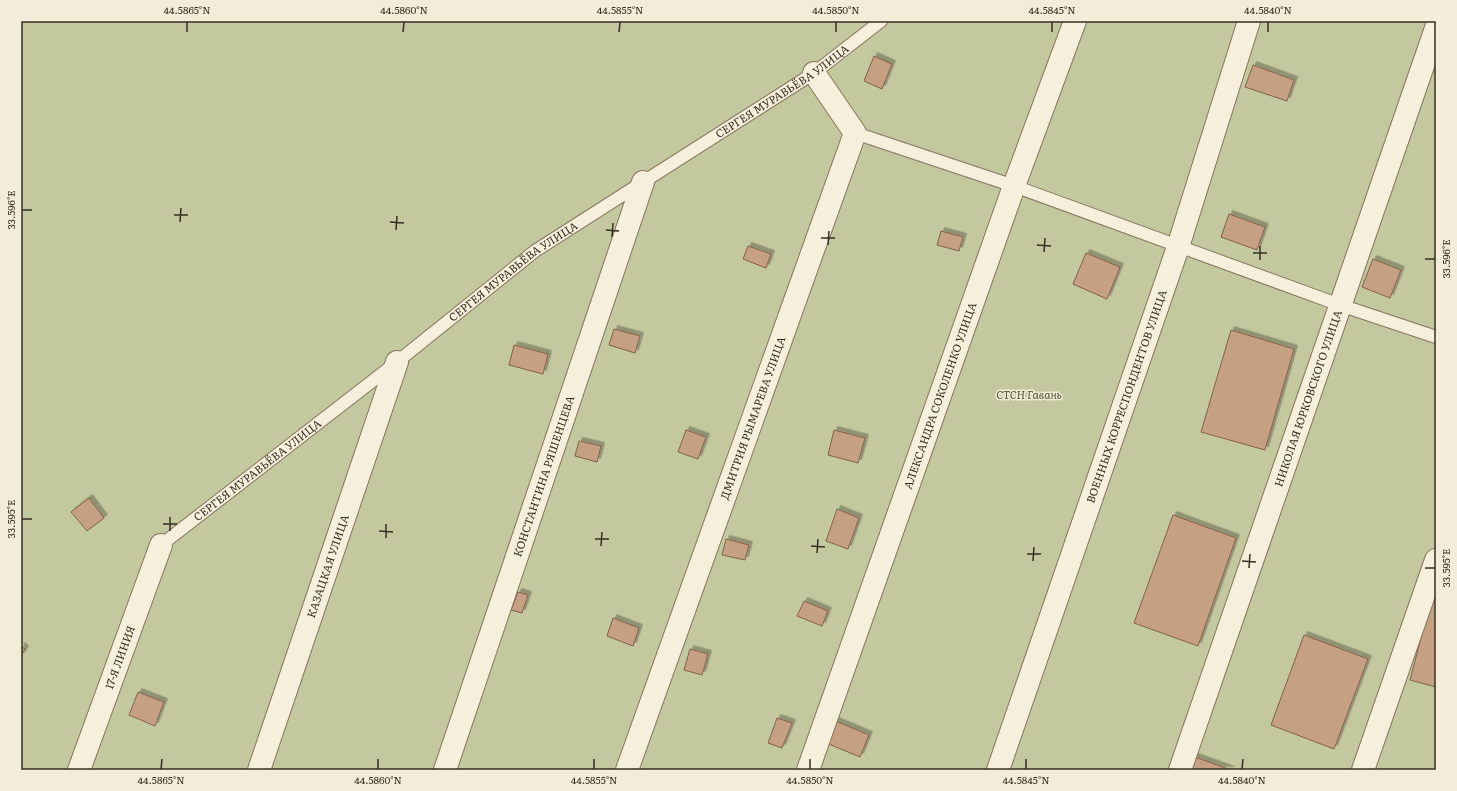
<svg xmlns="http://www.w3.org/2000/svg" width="1457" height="791" font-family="Literata,serif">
	<defs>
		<filter id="shadow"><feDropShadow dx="3.5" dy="-3.5" stdDeviation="0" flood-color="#0004"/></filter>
	</defs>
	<rect width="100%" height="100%" fill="#ebe1c9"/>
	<!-- green -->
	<rect fill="#c3c89e" x="21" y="21" width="1415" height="749"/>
	<!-- building -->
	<g fill="#c5a083" stroke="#836048" filter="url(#shadow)">
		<path d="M874,56L892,64L882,89L864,81Z"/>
		<path d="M1253,65L1294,80L1287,101L1245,87Z"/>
		<path d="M1229,214L1265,227L1257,250L1221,237Z"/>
		<path d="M941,231L963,237L959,251L937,245Z"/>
		<path d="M748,246L771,254L766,268L743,259Z"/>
		<path d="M1086,253L1120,267L1107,299L1073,284Z"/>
		<path d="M1373,259L1401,270L1390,298L1362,287Z"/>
		<path d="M614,329L640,336L635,353L609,345Z"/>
		<path d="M1231,330L1294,349L1265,450L1201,432Z"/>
		<path d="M514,345L548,354L543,374L509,365Z"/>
		<path d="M686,430L706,437L698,459L678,452Z"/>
		<path d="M834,430L865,438L858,463L828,455Z"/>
		<path d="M579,441L601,446L597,462L575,456Z"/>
		<path d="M89,498L104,518L87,531L71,512Z"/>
		<path d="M837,509L859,518L848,549L826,541Z"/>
		<path d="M1173,515L1236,538L1198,646L1134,623Z"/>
		<path d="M726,539L749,545L745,560L722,555Z"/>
		<path d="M1436,580V687L1410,680Z"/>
		<path d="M518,592L528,595L522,613L511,610Z"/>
		<path d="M804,601L828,611L822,626L797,616Z"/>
		<path d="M613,618L639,628L633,646L607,636Z"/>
		<path d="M1304,635L1368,659L1334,749L1271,725Z"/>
		<path d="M21,646L25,649L21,656Z"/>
		<path d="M690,649L708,654L702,675L684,670Z"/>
		<path d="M138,692L164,702L155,726L129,715Z"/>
		<path d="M777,718L792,723L782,748L768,743Z"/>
		<path d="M833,720L869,735L860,757L824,742Z"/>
		<path d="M1195,757L1231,770H1190Z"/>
	</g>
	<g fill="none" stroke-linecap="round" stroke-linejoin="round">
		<!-- service casing -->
		<g stroke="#86745f" stroke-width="14">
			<g id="service">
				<path d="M855,133L1014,186L1340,305L1436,337"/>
				<path id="s1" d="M161,545L397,362L535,251L814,73L881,21"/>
			</g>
		</g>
		<!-- minor casing -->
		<g stroke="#86745f" stroke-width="24">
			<g id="minor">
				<path id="s2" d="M79,770L161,545"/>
				<path id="s3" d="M259,770L397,362"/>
				<path id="s4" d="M445,770L643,182"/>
				<path id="s5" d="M627,770L855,133L814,73"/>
				<path id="s6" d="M808,770L1014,186L1075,21"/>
				<path id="s7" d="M998,770L1178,247L1249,21"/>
				<path id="s8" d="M1180,770L1436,28"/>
				<path d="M1363,770L1436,560"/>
			</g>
		</g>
		<!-- service -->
		<use href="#service" stroke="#f6efdc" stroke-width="12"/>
		<!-- minor -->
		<use href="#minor" stroke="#f6efdc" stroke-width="22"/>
	</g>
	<!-- ticks -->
	<path fill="none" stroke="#382d22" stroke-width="1.5" d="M187,32V22M403,32L404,22M619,32L620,22M836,32V22M1052,32V22M1268,32V22M22,210H32M174,215H188M180,222L181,208M390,222L404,223M396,230L397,216M606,230L619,231M612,237L613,223M821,238H835M828,245L829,231M1037,245L1051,246M1044,252L1045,238M1253,253H1267M1425,259H1435M1260,260V246M22,519H32M163,524H177M170,531V517M379,531L393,532M386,538V524M595,539H609M601,546L602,532M811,546L825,547M817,553L818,539M1027,554H1041M1033,561L1034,547M1242,561L1256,562M1249,568L1250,554M1425,568H1435M161,769L162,759M378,769V759M594,769V759M810,769V759M1026,769V759M1242,769L1243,759"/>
	<g text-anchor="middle" stroke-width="3" stroke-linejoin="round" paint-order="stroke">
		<!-- street labels -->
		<g font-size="11" fill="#382d22" stroke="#f3ecd8">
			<text dy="4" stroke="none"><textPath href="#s1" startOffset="770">СЕРГЕЯ МУРАВЬЁВА УЛИЦА</textPath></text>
			<text dy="4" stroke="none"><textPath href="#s1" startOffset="446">СЕРГЕЯ МУРАВЬЁВА УЛИЦА</textPath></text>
			<text dy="4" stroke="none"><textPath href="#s6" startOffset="397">АЛЕКСАНДРА СОКОЛЕНКО УЛИЦА</textPath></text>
			<text dy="4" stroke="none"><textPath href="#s7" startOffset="395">ВОЕННЫХ КОРРЕСПОНДЕНТОВ УЛИЦА</textPath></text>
			<text dy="4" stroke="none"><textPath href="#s8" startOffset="393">НИКОЛАЯ ЮРКОВСКОГО УЛИЦА</textPath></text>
			<text dy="4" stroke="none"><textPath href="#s5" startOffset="374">ДМИТРИЯ РЫМАРЕВА УЛИЦА</textPath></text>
			<text dy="4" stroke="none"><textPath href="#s1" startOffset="122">СЕРГЕЯ МУРАВЬЁВА УЛИЦА</textPath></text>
			<text dy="4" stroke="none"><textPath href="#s4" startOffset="310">КОНСТАНТИНА РЯШЕНЦЕВА</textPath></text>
			<text dy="4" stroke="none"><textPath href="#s3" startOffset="215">КАЗАЦКАЯ УЛИЦА</textPath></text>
			<text dy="4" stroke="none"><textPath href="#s2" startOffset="120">17-Я ЛИНИЯ</textPath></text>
		</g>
		<!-- park labels -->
		<g font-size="11" font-style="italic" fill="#47522a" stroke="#f3ecd8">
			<text x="1029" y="399">СТСН Гавань</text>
		</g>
	</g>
	<!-- border -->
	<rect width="1457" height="791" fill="none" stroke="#f3ecd8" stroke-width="44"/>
	<rect x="22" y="22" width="1413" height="747" fill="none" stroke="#382d22" stroke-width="1.5"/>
	<g font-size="10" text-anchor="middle" fill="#382d22">
		<text x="187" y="14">44.5865°N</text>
		<text x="404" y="14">44.5860°N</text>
		<text x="620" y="14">44.5855°N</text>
		<text x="836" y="14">44.5850°N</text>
		<text x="1052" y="14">44.5845°N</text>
		<text x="1268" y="14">44.5840°N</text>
		<text transform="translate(11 210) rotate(-90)" y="4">33.596°E</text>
		<text transform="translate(1446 259) rotate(-90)" y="4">33.596°E</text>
		<text transform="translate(11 519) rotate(-90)" y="4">33.595°E</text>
		<text transform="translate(1446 568) rotate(-90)" y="4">33.595°E</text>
		<text x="161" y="784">44.5865°N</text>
		<text x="378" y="784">44.5860°N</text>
		<text x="594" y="784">44.5855°N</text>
		<text x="810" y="784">44.5850°N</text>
		<text x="1026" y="784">44.5845°N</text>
		<text x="1242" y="784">44.5840°N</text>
	</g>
</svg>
